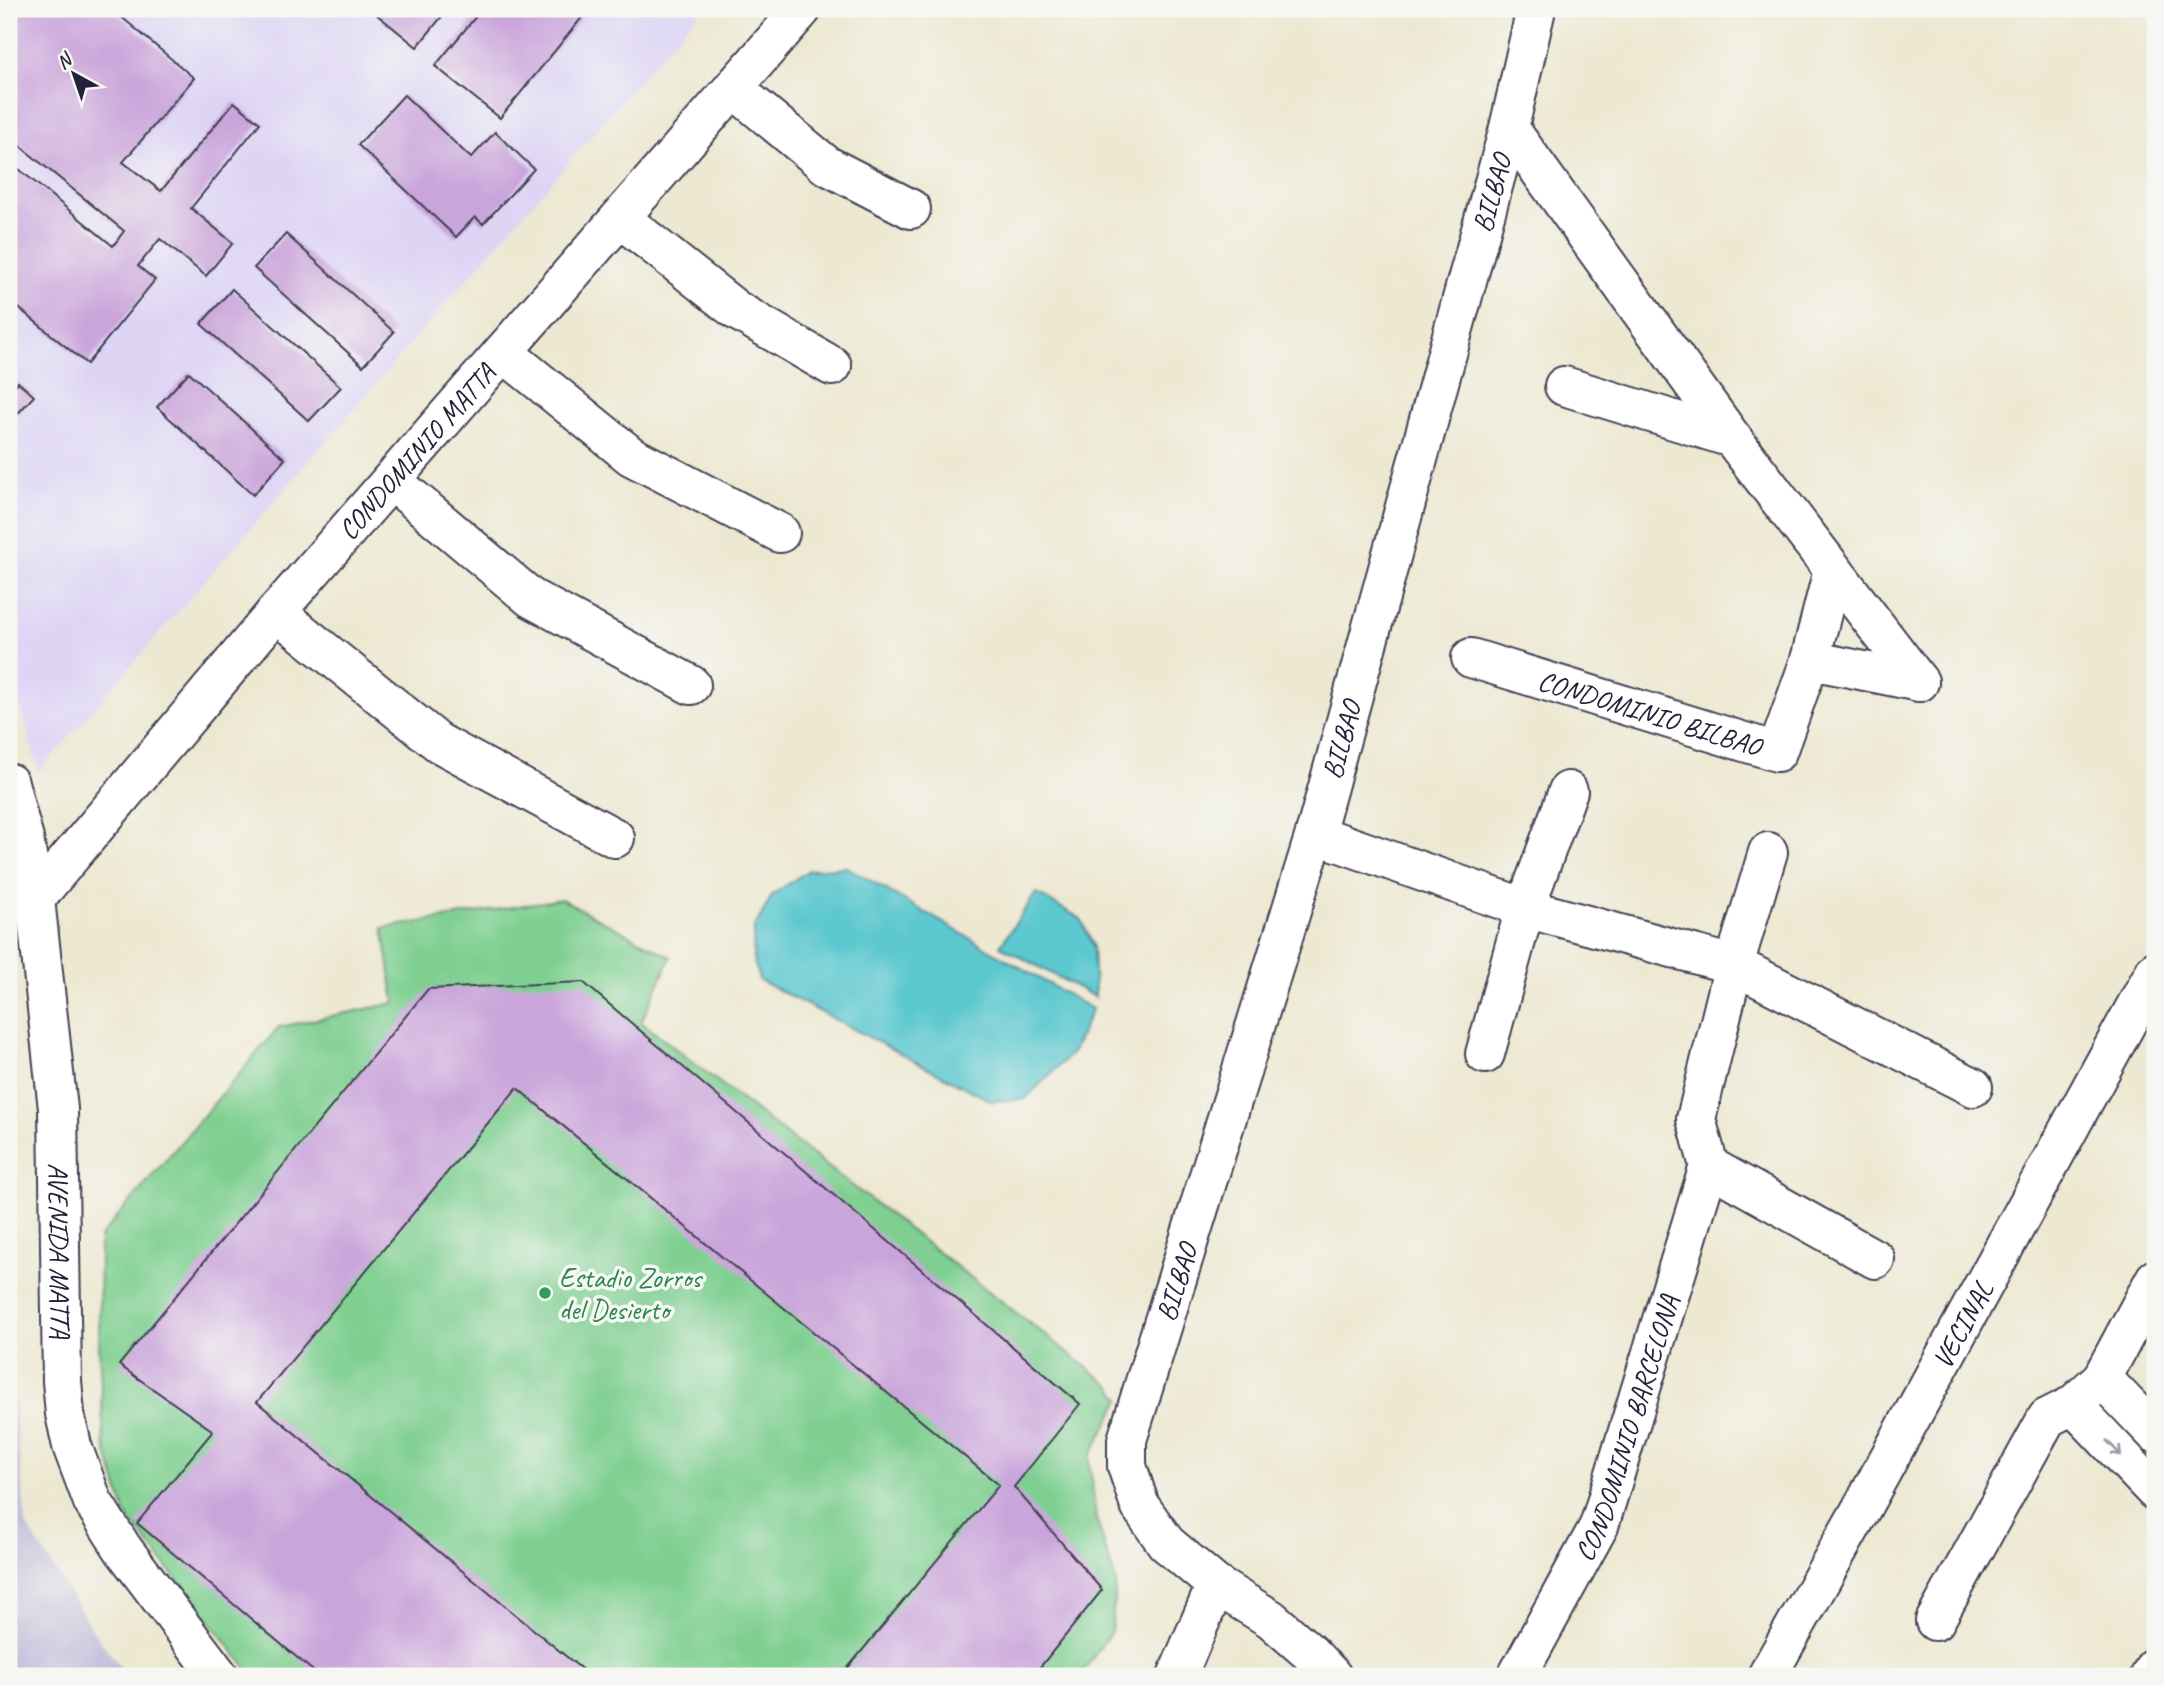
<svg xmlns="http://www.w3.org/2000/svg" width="2164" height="1685" font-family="Caveat,sans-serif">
	<rect width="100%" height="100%" fill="#f6f6f2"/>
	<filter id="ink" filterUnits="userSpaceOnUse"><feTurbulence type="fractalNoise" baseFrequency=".0143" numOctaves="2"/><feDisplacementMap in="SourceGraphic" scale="14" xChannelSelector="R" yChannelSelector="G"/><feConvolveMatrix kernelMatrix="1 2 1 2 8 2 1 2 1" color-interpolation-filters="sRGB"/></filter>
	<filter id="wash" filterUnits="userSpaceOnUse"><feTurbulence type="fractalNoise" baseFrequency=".00686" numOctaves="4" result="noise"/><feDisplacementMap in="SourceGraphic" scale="28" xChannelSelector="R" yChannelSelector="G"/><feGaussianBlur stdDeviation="1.57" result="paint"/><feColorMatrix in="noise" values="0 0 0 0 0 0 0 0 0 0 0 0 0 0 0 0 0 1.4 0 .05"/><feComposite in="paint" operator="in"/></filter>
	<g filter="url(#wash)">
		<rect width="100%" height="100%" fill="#ede8d1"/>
		<!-- built -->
		<path fill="#ded5f5" d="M9,9H702L38,773L22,712L9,675Z"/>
		<!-- industrial -->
		<path fill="#c3c1db" d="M9,1319L13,1396L26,1524L99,1640L128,1676H9Z"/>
		<!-- green -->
		<path fill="#7ecf90" stroke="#507866" stroke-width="2" d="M561,899L671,957L641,1022L1112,1387L1121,1399L1089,1458L1096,1518L1116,1582L1111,1632L1080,1676H253L126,1515L104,1443L99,1349L100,1237L279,1027L395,1003L383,928Z"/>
		<!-- water -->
		<g fill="#5bc8cf" stroke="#3e7585" stroke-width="2">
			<path d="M847,867L1092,1009L1073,1052L1025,1099L991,1101L759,980L753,957L754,928L773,894L809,870Z"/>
			<path d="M1036,893L1081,919L1093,946L1095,997L1000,946Z"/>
		</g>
		<g id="blocks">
			<!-- building -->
			<g fill="#caa5db">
				<path d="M9,9H112L194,78L123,162L161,191L234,102L260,123L191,208L233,243L206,276L160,239L138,266L155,280L87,364L9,300V161L113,246L124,231L9,137Z"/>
				<path d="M370,9H448L417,47Z"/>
				<path d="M482,9H589L500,118L435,66Z"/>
				<path d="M404,95L471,158L495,132L534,169L483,224L475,217L456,237L358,145Z"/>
				<path d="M286,234L394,332L363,366L254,268Z"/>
				<path d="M232,289L341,387L309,421L201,324Z"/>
				<path d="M189,372L285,459L253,495L157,407Z"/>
				<path d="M18,382L34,396L9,423V392Z"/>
				<path d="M583,982L1080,1404L1014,1487L1102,1590L1033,1676H841L999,1485L517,1088L257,1402L590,1676H319L137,1523L213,1431L119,1365L428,989Z"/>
			</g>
		</g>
	</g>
	<g filter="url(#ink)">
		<use href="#blocks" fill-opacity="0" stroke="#404052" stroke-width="2"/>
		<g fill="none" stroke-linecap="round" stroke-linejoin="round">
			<!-- minor casing -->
			<g stroke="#404052" stroke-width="42">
				<g id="minor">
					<path d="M733,88L826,165L911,209"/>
					<path d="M1509,128L1732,438L1919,682"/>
					<path d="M620,218L736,310L832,366"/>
					<path d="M503,352L631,456L780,533"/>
					<path d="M1564,386L1732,438"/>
					<path d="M391,480L531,598L691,685"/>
					<path d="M276,612L439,743L615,838"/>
					<path id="s1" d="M1471,658L1777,752L1810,660L1833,570"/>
					<path d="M1810,660L1919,682"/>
					<path id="s2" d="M9,783L24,839L35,899L58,1109L62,1381L65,1414L72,1446L93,1502L123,1549L219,1676"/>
					<path d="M1315,834L1525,908L1734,965L1973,1087"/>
					<path id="s3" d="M35,899L276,612L802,9"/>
					<path d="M1485,1054L1525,908L1568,791"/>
					<path d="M1709,1166L1875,1259"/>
					<path d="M2102,1378L2155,1433"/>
					<path d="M2073,1405L2155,1491"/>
					<path d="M1935,1621L2047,1418L2073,1405L2102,1378L2155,1279"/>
					<path d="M1177,1676L1216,1585"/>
					<path id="s4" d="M1332,1676L1310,1653L1271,1619L1216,1585L1166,1543L1140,1506L1127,1466V1440L1315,834L1509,128L1536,9"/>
					<path id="s5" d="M1517,1676L1599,1526L1709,1166L1696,1119L1734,965L1768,852"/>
					<path id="s6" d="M1767,1676L1864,1504L2155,971"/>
					<path d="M2150,1676L2155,1667"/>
				</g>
			</g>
			<!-- minor -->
			<use href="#minor" stroke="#fff" stroke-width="38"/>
		</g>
		<!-- one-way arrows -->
		<defs><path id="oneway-shaft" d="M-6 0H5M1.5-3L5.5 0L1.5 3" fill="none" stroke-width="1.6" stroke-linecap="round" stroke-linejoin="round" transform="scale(1.75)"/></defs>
		<use stroke="#9c9ca7" href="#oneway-shaft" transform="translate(2114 1448) rotate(46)"/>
	</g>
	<!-- markers -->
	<circle fill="#2e9e5b" stroke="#f6f6f2" stroke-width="2.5" cx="545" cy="1293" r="7"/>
	<g text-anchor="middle" stroke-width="7" stroke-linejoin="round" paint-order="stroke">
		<!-- street labels -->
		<g font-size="28" fill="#22223b" stroke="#f6f6f2">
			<text dy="10" stroke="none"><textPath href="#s4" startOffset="1626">BILBAO</textPath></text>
			<text dy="10" stroke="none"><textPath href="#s3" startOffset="588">CONDOMINIO MATTA</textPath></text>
			<text dy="10" stroke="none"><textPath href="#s1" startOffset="187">CONDOMINIO BILBAO</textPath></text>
			<text dy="10" stroke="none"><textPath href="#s4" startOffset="1059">BILBAO</textPath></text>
			<text dy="10" stroke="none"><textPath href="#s2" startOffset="472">AVENIDA MATTA</textPath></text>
			<text dy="10" stroke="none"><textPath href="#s4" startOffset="492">BILBAO</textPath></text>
			<text dy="10" stroke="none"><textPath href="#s6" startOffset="402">VECINAL</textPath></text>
			<text dy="10" stroke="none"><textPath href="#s5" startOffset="273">CONDOMINIO BARCELONA</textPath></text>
		</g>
		<!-- leisure labels -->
		<g font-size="28" fill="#27864d" stroke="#f6f6f2" text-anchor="start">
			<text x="559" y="1287">Estadio Zorros<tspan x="559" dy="32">del Desierto</tspan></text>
		</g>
	</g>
	<!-- margin -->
	<rect width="2164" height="1685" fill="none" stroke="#f6f6f2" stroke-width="35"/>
	<!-- north arrow -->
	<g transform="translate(74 74) rotate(320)" stroke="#f6f6f2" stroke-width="5" paint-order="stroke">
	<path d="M0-5L12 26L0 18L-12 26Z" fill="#22223b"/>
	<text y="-10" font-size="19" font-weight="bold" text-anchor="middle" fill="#22223b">N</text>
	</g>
</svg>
